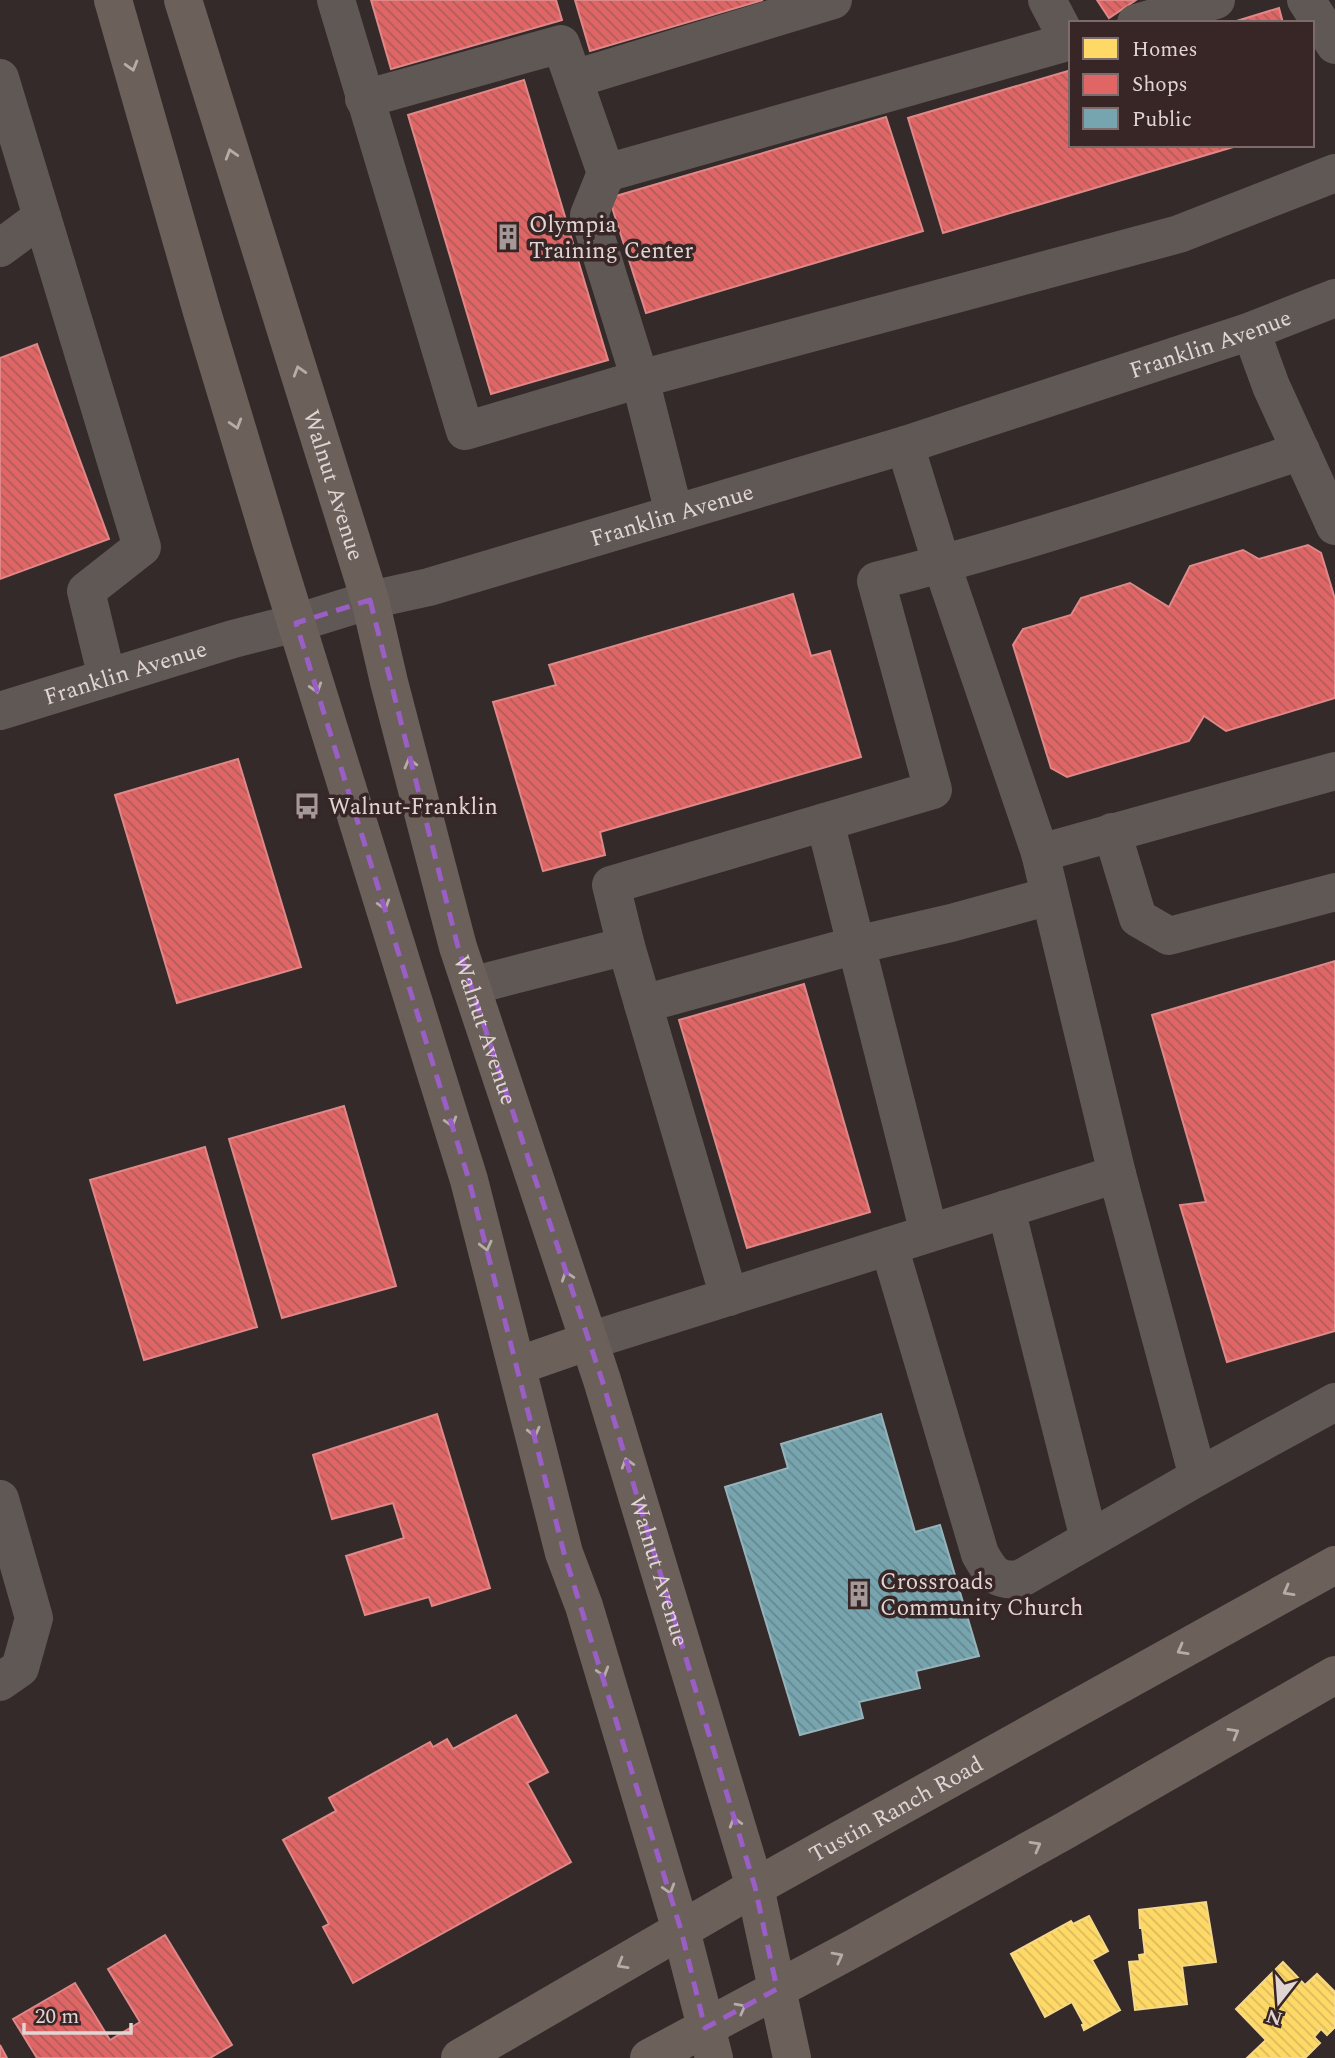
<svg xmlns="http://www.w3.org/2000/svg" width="1335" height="2058" font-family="Spectral,serif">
	<defs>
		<pattern id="homes-back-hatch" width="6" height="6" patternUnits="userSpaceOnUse" patternTransform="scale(1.75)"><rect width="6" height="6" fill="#ffd966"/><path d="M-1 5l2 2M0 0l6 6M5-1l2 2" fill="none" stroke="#daba5e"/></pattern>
		<pattern id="shops-back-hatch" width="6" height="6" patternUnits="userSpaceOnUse" patternTransform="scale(1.75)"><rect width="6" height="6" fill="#e06666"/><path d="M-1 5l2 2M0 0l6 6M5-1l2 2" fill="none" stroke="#b15b5b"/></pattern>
		<pattern id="public-back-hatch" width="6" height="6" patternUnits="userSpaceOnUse" patternTransform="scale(1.75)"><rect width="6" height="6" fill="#76a5af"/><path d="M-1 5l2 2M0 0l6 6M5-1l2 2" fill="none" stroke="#67878e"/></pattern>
	</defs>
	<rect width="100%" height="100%" fill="#332a29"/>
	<!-- homes -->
	<g fill="url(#homes-back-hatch)" stroke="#f6d887" stroke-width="2">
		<path d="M1206,1902L1216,1962L1182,1966L1187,2004L1135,2010L1129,1962L1140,1961L1139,1955L1145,1954L1142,1928H1140L1139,1910Z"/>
		<path d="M1089,1916L1108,1951L1092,1960L1120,2010L1084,2030L1082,2025L1084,2024L1072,2002L1045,2017L1011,1954L1071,1921L1073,1924Z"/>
		<path d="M1283,1962L1305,1985L1317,1974L1335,1992V2027L1327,2035L1321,2029L1314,2037L1320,2043L1305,2058H1247L1266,2040L1236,2009Z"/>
	</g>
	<!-- shops -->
	<g fill="url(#shops-back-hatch)" stroke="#e08787" stroke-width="2">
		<path d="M371,0H556L562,20L391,69Z"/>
		<path d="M575,0H763L590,51Z"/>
		<path d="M1097,0H1136L1109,18Z"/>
		<path d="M1279,8L1283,23H1230Z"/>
		<path d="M1071,70V145H1240L943,233L908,118Z"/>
		<path d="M524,80L608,360L491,394L408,115Z"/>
		<path d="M886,117L923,231L646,313L609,198Z"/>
		<path d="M37,344L109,539L0,579V358Z"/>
		<path d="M1308,545L1321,553L1335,599V698L1226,731L1204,716L1189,741L1067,777L1051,768L1013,645L1023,629L1071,615L1081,598L1130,583L1169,607L1190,566L1243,550L1259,559Z"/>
		<path d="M793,594L811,656L830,651L861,757L600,832L605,855L543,871L493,702L556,685L549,665Z"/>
		<path d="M238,759L301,967L177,1003L115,795Z"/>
		<path d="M1335,961V1331L1227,1362L1180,1205L1206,1202L1152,1015Z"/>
		<path d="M804,984L870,1212L747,1248L679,1020Z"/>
		<path d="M344,1106L396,1286L282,1318L229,1139Z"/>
		<path d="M205,1147L257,1327L144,1360L90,1180Z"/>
		<path d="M437,1414L490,1588L432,1606L429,1597L365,1615L346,1556L404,1538L393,1503L332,1519L313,1455Z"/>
		<path d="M516,1715L548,1772L527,1783L571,1862L353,1983L323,1927L329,1924L283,1840L336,1811L329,1798L430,1742L433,1747L447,1739L453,1749Z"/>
		<path d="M165,1935L232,2045L210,2058H37L13,2019L75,1983L110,2040L140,2022L108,1969Z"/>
		<path d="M0,2045L7,2058H0Z"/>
	</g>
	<!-- public -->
	<path fill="url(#public-back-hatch)" stroke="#96b3ba" stroke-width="2" d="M881,1414L915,1532L940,1525L979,1656L916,1671L920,1688L859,1702L863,1718L800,1735L725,1487L788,1468L781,1444Z"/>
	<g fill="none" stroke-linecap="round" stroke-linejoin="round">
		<!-- minor -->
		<g stroke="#605855" stroke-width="38">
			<path d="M336,0L465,431L640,379L1179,234L1335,173"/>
			<path d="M1047,0L1069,42"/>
			<path d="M1306,0L1335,45"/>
			<path d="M1136,23L1216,0"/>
			<path d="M0,78L142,547L86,591L107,678"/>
			<path d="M574,79L833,0"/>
			<path d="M364,99L561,44L606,173L1071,41"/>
			<path d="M606,173L589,215L640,379L674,513"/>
			<path d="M0,248L42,217"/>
			<path d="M1251,331L1271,386L1335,526"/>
			<path d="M905,445L942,565L1040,853L1335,771"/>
			<path id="s1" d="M0,711L233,639L296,623L370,600L429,587L905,445L1251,331L1335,298"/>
			<path d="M825,822L929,1233"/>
			<path d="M1112,832L1138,918L1169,936L1335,892"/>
			<path d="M1040,853L1117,1174L1198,1477L1335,1402"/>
			<path d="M626,946L729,1297"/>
			<path d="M471,986L626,946L611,885L933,790L876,581C1020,545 1160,498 1301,451"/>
			<path d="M643,1004L856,945L951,923L1050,896"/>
			<path d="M1006,1209L1089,1539"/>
			<path d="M889,1246L980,1554C991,1573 996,1582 1020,1579L1198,1477"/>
			<path d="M589,1341L1117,1174"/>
			<path d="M0,1499L34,1618L20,1668L0,1682"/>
		</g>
		<!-- major -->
		<g stroke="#6b605a" stroke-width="38">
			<path d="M113,0L202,312L272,545L469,1180L564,1553L584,1606L681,1930L714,2058"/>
			<path id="s2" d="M183,0L370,600L389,682L458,947L602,1380L755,1887L792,2058"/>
			<path d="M517,1366L589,1341"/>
			<path id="s3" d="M460,2058L755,1887L1335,1565"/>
			<path d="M649,2058L856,1947L1066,1830L1335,1675"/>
		</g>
	</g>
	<!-- one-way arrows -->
	<defs><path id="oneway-chevron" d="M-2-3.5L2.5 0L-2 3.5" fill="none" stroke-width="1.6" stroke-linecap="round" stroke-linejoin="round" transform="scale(1.75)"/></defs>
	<g stroke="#b8aca9">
		<use href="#oneway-chevron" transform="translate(132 66) rotate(74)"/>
		<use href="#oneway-chevron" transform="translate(231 154) rotate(-107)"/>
		<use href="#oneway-chevron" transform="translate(299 371) rotate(-107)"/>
		<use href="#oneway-chevron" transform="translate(236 424) rotate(73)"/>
		<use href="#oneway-chevron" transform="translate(316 688) rotate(73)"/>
		<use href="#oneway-chevron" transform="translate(410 763) rotate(-105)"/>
		<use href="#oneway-chevron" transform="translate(384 905) rotate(73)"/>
		<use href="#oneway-chevron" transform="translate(451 1122) rotate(73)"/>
		<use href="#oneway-chevron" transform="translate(486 1246) rotate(76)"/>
		<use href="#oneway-chevron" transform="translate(567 1276) rotate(-108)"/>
		<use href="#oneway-chevron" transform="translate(534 1432) rotate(76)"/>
		<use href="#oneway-chevron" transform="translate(627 1463) rotate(-107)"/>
		<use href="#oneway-chevron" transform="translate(1288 1591) rotate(151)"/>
		<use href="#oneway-chevron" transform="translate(1182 1650) rotate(151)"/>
		<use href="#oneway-chevron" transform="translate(603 1672) rotate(73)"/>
		<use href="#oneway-chevron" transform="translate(1234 1733) rotate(-30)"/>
		<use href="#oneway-chevron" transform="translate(735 1822) rotate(-107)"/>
		<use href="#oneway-chevron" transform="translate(1036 1846) rotate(-29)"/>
		<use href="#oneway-chevron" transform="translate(669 1889) rotate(73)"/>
		<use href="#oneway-chevron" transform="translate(838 1957) rotate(-28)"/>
		<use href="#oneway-chevron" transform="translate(622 1964) rotate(150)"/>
		<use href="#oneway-chevron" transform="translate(741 2008) rotate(-28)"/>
	</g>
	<!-- marked area -->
	<path fill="none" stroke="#9a5fc5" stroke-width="5" stroke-dasharray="14 9" stroke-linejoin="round" d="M370,600L458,947L602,1380L755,1887L777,1989L705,2028L681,1930L564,1553L469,1180L296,623Z"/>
	<!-- icons -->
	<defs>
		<g id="building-bare" transform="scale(2.1)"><path d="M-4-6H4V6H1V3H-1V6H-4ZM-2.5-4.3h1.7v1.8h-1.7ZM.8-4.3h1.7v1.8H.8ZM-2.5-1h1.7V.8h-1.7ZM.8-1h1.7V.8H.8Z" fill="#a49998" stroke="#372625" stroke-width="2.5" paint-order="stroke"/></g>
		<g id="bus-bare" transform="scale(2.1)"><path d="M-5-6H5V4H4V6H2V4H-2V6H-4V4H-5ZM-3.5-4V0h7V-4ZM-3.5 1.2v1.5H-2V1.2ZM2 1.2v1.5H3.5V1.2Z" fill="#a49998" stroke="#372625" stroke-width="2.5" paint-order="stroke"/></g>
	</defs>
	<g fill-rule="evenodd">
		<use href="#building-bare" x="508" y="237"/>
		<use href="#bus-bare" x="307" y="806"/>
		<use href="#building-bare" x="859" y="1594"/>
	</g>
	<g text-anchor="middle" stroke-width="7" stroke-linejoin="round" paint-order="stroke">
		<!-- poi labels -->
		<g font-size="23" fill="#e1d5d4" stroke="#372625" text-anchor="start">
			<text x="529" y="232">Olympia<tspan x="529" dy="26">Training Center</tspan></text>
			<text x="328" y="814">Walnut-Franklin</text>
			<text x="880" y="1589">Crossroads<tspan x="880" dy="26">Community Church</tspan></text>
		</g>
		<!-- street labels -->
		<g font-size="23" fill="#e1d5d4" stroke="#372625">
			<text dy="8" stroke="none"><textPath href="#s1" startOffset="1265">Franklin Avenue</textPath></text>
			<text dy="8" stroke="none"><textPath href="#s2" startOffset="508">Walnut Avenue</textPath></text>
			<text dy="8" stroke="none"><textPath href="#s1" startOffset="700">Franklin Avenue</textPath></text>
			<text dy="8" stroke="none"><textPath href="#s1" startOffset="131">Franklin Avenue</textPath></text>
			<text dy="8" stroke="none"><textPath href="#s2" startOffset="1074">Walnut Avenue</textPath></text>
			<text dy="8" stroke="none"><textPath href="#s2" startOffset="1642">Walnut Avenue</textPath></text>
			<text dy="8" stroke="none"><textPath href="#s3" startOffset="502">Tustin Ranch Road</textPath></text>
		</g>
	</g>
	<!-- legend -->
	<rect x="1069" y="21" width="245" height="126" fill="#372625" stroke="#7b6c6b" stroke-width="2"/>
	<rect x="1083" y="38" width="35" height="21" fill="#ffd966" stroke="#7b6c6b" stroke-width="2"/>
	<text x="1132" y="56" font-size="21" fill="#e1d5d4">Homes</text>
	<rect x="1083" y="74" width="35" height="21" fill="#e06666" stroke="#7b6c6b" stroke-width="2"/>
	<text x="1132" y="91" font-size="21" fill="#e1d5d4">Shops</text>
	<rect x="1083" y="108" width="35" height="21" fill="#76a5af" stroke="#7b6c6b" stroke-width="2"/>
	<text x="1132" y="126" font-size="21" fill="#e1d5d4">Public</text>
	<!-- north arrow -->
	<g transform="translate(1279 2002) rotate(197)" stroke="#372625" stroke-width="5" paint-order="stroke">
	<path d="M0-5L12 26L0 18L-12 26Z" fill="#e1d5d4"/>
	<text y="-10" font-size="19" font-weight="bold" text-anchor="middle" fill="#e1d5d4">N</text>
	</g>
	<!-- scale -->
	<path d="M24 2023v10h107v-10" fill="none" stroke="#e1d5d4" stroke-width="3.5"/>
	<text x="35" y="2023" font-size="21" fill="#e1d5d4" stroke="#372625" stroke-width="5" paint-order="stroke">20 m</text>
</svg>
